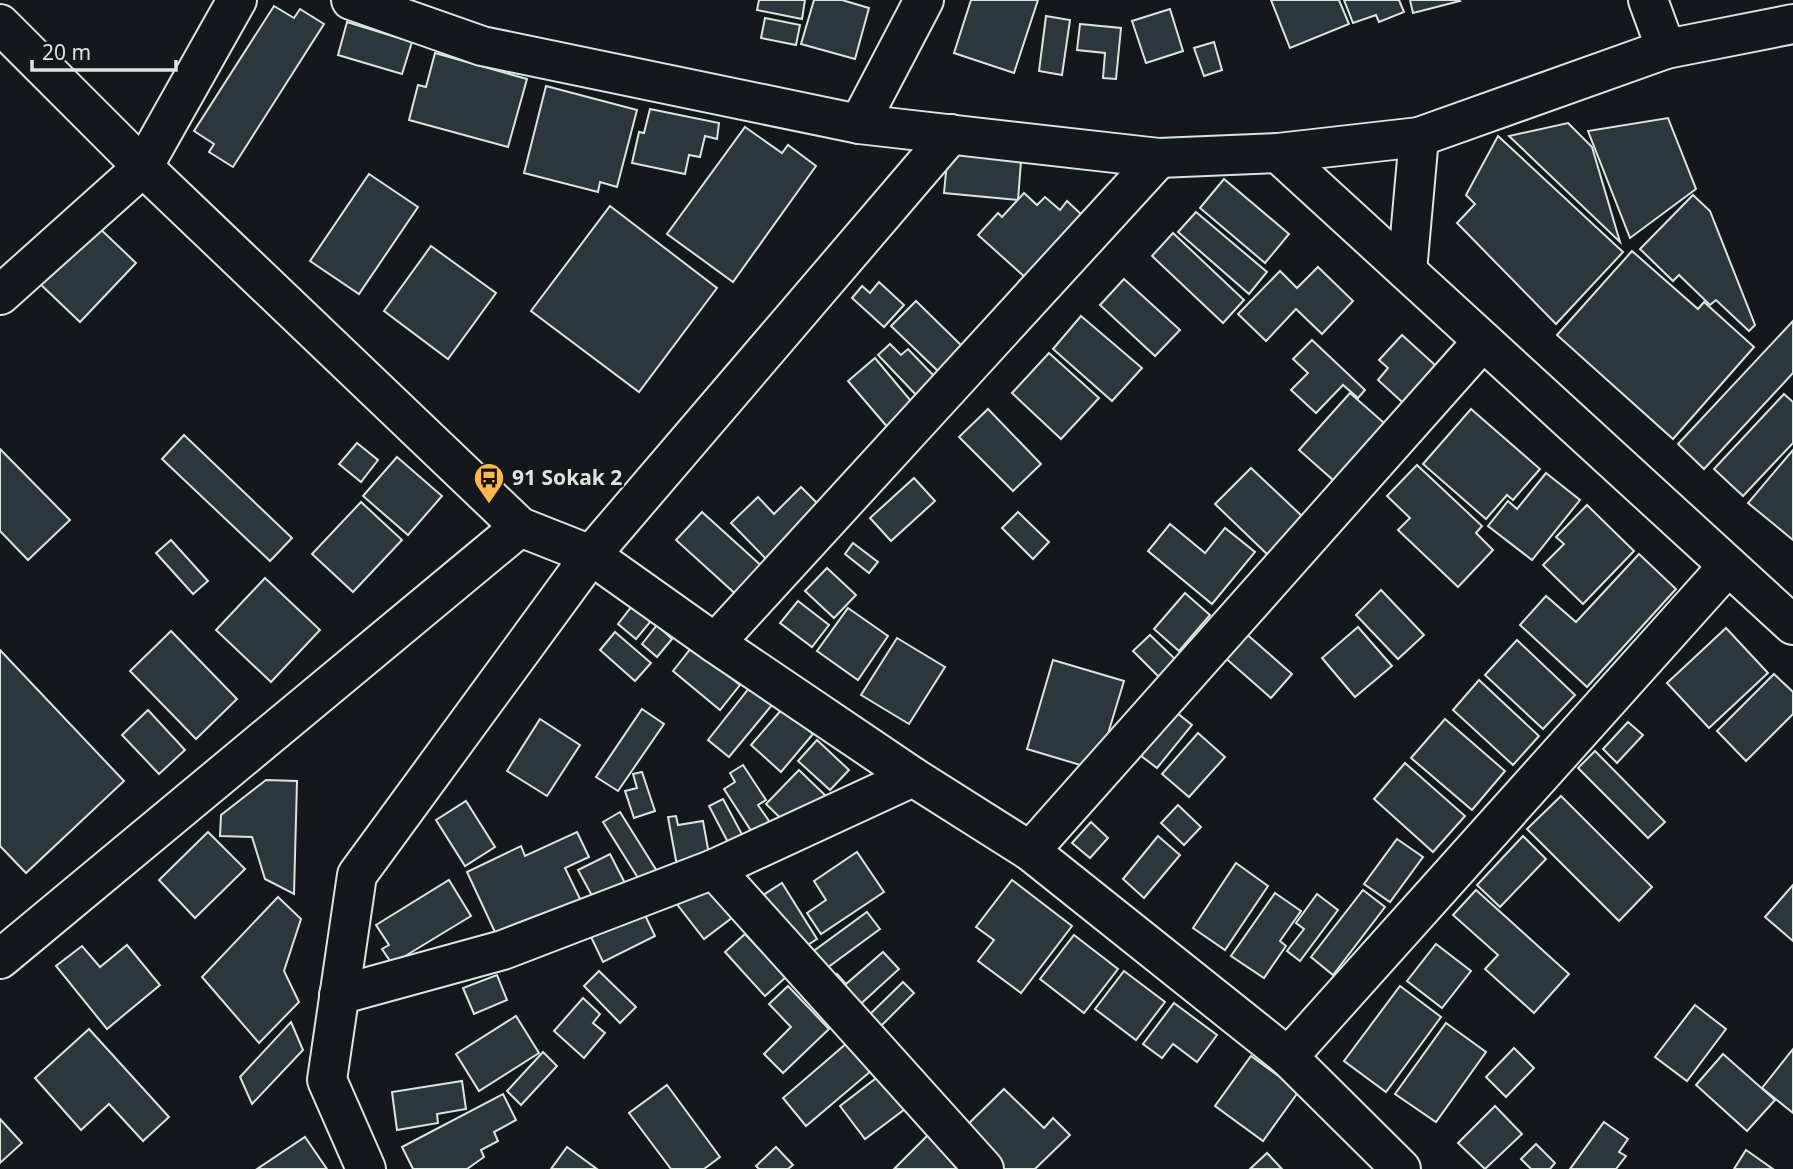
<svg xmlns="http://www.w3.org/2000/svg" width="1793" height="1169" font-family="'Noto Sans',sans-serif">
	<rect width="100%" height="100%" fill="#14181c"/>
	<!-- building -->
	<g fill="#2c363c" stroke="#d8e6dc" stroke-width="2">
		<path d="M759,0H805L802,19L757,10Z"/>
		<path d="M814,0H842L869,8L855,59L801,44Z"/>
		<path d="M971,0H1038L1014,73L954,53Z"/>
		<path d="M1271,0H1339L1349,24L1290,48Z"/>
		<path d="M1344,0H1399L1404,12L1379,22L1376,15L1353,23Z"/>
		<path d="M1410,0H1459L1460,1L1413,13Z"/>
		<path d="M274,6L294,18L300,9L324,24L233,167L209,152L214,144L194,131Z"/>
		<path d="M1170,9L1183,51L1146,63L1132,21Z"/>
		<path d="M1046,16L1070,20L1062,75L1039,71Z"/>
		<path d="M765,18L800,25L796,45L761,38Z"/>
		<path d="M347,22L412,42L402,74L338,55Z"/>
		<path d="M1080,24L1121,28L1116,79L1103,78L1105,53L1077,50Z"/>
		<path d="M1214,42L1222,70L1204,76L1194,48Z"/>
		<path d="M435,53L527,79L508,147L409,120L418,85L426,87Z"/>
		<path d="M546,86L637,110L617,187L600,182L598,192L524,173Z"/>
		<path d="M650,109L719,123L717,139L705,136L700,157L689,155L685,174L632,163L639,132L644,133Z"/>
		<path d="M1668,118L1696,189L1630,238L1588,131Z"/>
		<path d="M1568,123L1592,147L1620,242L1509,136Z"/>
		<path d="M745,127L782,153L788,145L816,166L733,282L667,234Z"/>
		<path d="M1498,136L1623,252L1556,324L1457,223L1475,204L1466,195Z"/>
		<path d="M949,141L1022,148L1018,200L944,193Z"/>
		<path d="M369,174L418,207L359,294L310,261Z"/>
		<path d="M1224,179L1289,234L1265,263L1200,208Z"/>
		<path d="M1024,193L1037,205L1045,197L1060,210L1067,201L1082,215L1026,278L978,235L998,213L1002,217Z"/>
		<path d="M1693,195L1710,211L1755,325L1749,331L1716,300L1710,305L1679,275L1673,281L1640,249Z"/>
		<path d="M610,206L717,288L639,392L531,311Z"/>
		<path d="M1196,212L1267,272L1249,294L1178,232Z"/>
		<path d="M93,222L136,263L80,322L37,281Z"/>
		<path d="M1173,233L1244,300L1223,323L1152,256Z"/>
		<path d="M431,246L496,293L448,359L384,311Z"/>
		<path d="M1632,251L1698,309L1704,302L1754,347L1673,439L1557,335Z"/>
		<path d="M1318,267L1353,301L1322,334L1296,309L1266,341L1238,314L1280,271L1297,288Z"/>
		<path d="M1124,279L1180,330L1155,356L1100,305Z"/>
		<path d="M879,282L904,305L884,327L852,298L862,286L870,293Z"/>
		<path d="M916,301L964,348L940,373L891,326Z"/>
		<path d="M1081,316L1142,368L1112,401L1053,349Z"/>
		<path d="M1793,321V373L1704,469L1678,444Z"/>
		<path d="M1402,335L1446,375L1413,412L1378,380L1388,368L1379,360Z"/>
		<path d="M1312,340L1365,390L1358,398L1343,385L1316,413L1291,390L1308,373L1293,359Z"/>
		<path d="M890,344L901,355L908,349L938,380L919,398L878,355Z"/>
		<path d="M1049,353L1099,398L1061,439L1012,393Z"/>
		<path d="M875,358L916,407L889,429L848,381Z"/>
		<path d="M1350,393L1392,430L1341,487L1299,450Z"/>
		<path d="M1784,394L1793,402V443L1743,496L1714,469Z"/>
		<path d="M988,409L1041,464L1013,491L959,437Z"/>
		<path d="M1471,409L1540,469L1513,500L1507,495L1486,519L1423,464Z"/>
		<path d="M184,435L292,538L270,561L162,459Z"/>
		<path d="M357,443L378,460L361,482L339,464Z"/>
		<path d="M0,449L70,520L28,560L0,531Z"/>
		<path d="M1793,450V540L1748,503Z"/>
		<path d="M397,457L442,496L408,535L363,496Z"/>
		<path d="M1417,465L1482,526L1476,533L1493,550L1458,587L1398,530L1410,518L1387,496Z"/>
		<path d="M1251,468L1304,518L1269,556L1215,504Z"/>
		<path d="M1546,473L1580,500L1532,560L1488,526L1508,501L1517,509Z"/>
		<path d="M914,478L935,501L891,541L870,518Z"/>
		<path d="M801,487L822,508L768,561L731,523L758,497L774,514Z"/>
		<path d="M361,502L402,540L353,592L312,554Z"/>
		<path d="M1587,505L1634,551L1583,604L1543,565L1564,544L1556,537Z"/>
		<path d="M702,512L765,569L740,598L676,540Z"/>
		<path d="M1018,512L1049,542L1033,559L1002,528Z"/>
		<path d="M1170,524L1205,553L1225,528L1255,552L1212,604L1148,551Z"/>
		<path d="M171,540L208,581L193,594L156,553Z"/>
		<path d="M853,543L878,562L869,573L845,554Z"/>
		<path d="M1639,554L1676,589L1587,687L1520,625L1546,596L1576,622Z"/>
		<path d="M827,568L856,595L834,618L805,591Z"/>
		<path d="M265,578L320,630L271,682L216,630Z"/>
		<path d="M1381,590L1424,635L1398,659L1356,615Z"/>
		<path d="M1185,593L1210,615L1179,651L1154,629Z"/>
		<path d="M798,601L829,625L812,647L780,623Z"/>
		<path d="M632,606L651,621L636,639L618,624Z"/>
		<path d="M848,608L888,636L858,680L817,651Z"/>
		<path d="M657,625L672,639L657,657L642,644Z"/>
		<path d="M1358,627L1392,666L1355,697L1322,658Z"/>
		<path d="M1726,628L1768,673L1709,728L1667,683Z"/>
		<path d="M171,631L237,699L196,739L130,671Z"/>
		<path d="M1243,631L1292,674L1271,698L1222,655Z"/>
		<path d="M615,632L651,663L635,681L600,650Z"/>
		<path d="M1150,635L1175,659L1159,677L1133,651Z"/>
		<path d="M897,638L945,667L909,724L861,695Z"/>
		<path d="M1517,640L1575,695L1543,729L1485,675Z"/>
		<path d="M692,647L740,685L720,710L673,671Z"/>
		<path d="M0,650L124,781L26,873L0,846Z"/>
		<path d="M1053,660L1124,681L1097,770L1027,749Z"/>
		<path d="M1774,674L1793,692V714L1746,761L1717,731Z"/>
		<path d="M1479,680L1539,736L1513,765L1453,710Z"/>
		<path d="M750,687L772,705L729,757L708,740Z"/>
		<path d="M1167,705L1192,725L1157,768L1132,749Z"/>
		<path d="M783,708L813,734L781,772L751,745Z"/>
		<path d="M642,709L664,724L618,791L596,777Z"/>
		<path d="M148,710L185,750L159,774L122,735Z"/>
		<path d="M540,719L580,745L547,796L507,771Z"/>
		<path d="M1445,719L1505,771L1472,810L1411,758Z"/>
		<path d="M1628,722L1643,735L1617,763L1603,749Z"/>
		<path d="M1198,733L1225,757L1189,797L1162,774Z"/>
		<path d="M817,740L849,770L830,790L798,761Z"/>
		<path d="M1595,751L1665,822L1648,838L1578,768Z"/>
		<path d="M1405,763L1465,816L1433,852L1374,799Z"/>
		<path d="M743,765L766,800L758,805L778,834L761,846L724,789L735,782L730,773Z"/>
		<path d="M799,770L827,797L795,832L766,804Z"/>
		<path d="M642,772L655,811L634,818L625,791L637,788L633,774Z"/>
		<path d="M266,780L297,781L294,894L265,879L252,837L220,836L221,815Z"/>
		<path d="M1561,796L1652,887L1619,921L1527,829Z"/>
		<path d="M723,799L745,840L731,848L709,806Z"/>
		<path d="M466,801L495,847L465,866L436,820Z"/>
		<path d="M1178,805L1201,827L1184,845L1161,823Z"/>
		<path d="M620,812L660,876L643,886L603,822Z"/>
		<path d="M676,816L678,825L703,821L710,860L677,866L668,817Z"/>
		<path d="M1091,822L1108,838L1090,858L1072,843Z"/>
		<path d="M208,832L245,869L195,918L159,880Z"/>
		<path d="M577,832L589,857L565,868L583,905L500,943L467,872L521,846L525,856Z"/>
		<path d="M1158,836L1180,855L1144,898L1123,879Z"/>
		<path d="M1523,836L1546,859L1500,907L1477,885Z"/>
		<path d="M1397,839L1423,857L1390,902L1364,884Z"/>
		<path d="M857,852L884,892L821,934L807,913L826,900L814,881Z"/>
		<path d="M610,854L628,889L597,905L578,870Z"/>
		<path d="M1236,863L1268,886L1225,950L1193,928Z"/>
		<path d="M710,878L737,914L704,939L676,903Z"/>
		<path d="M449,880L471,916L392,964L382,949L389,945L376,925Z"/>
		<path d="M1012,880L1072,926L1021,993L978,961L994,940L976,927Z"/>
		<path d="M782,883L817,939L792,955L757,899Z"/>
		<path d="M1793,885V941L1765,917Z"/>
		<path d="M1363,890L1385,907L1333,975L1311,957Z"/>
		<path d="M1476,890L1569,974L1534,1013L1485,969L1498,955L1453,915Z"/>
		<path d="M1275,893L1301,911L1280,941L1286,946L1264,978L1231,956Z"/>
		<path d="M1317,894L1338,910L1300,961L1287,951L1304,929L1296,923Z"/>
		<path d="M278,897L301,919L284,971L299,1002L259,1043L202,977Z"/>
		<path d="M643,911L655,936L603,962L591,937Z"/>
		<path d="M867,912L880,929L816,976L804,958Z"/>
		<path d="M745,934L786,977L765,996L725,952Z"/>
		<path d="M1074,935L1118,969L1084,1013L1040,979Z"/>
		<path d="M1436,944L1471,971L1442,1008L1407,981Z"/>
		<path d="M127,945L160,985L107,1029L56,966L82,946L100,967Z"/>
		<path d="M883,952L899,969L854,1010L828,982L837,974L846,984Z"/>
		<path d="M599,971L636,1007L620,1023L584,986Z"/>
		<path d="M1124,971L1165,1002L1136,1040L1095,1009Z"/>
		<path d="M497,975L507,1000L474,1014L463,988Z"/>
		<path d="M903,982L914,993L872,1035L861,1023Z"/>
		<path d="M788,986L829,1029L783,1073L764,1054L791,1027L769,1004Z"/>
		<path d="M1400,986L1441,1017L1386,1092L1344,1061Z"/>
		<path d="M583,998L600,1014L593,1023L605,1033L584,1058L554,1031Z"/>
		<path d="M1174,1003L1217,1035L1197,1062L1173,1044L1162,1058L1143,1044Z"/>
		<path d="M1695,1005L1726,1029L1687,1081L1655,1057Z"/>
		<path d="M516,1016L539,1053L479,1091L456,1054Z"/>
		<path d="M291,1022L303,1050L252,1104L240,1077Z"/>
		<path d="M1446,1023L1486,1052L1436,1122L1395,1094Z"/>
		<path d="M89,1029L169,1117L143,1141L109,1104L81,1130L35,1078Z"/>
		<path d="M847,1043L871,1071L806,1126L783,1098Z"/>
		<path d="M1514,1048L1534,1068L1506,1097L1486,1077Z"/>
		<path d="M1793,1049V1113L1762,1088Z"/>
		<path d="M543,1052L557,1066L521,1105L507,1091Z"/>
		<path d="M1723,1054L1775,1100L1747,1131L1696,1085Z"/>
		<path d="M1251,1056L1299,1091L1263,1141L1215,1106Z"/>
		<path d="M879,1076L905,1109L865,1139L840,1106Z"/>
		<path d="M462,1081L466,1109L437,1114L438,1123L397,1130L392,1092Z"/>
		<path d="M667,1085L720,1157L704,1169H671L629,1113Z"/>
		<path d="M1004,1089L1044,1128L1053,1118L1070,1135L1035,1169H995L959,1133Z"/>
		<path d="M503,1094L516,1120L494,1132L498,1141L481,1150L484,1157L467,1169H413L402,1147Z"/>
		<path d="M1495,1106L1522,1134L1485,1169L1458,1143Z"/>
		<path d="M0,1119L22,1143L0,1163Z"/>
		<path d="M1604,1122L1628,1139L1619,1152L1626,1156L1616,1169H1570Z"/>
		<path d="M928,1135L963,1169H894Z"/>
		<path d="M305,1137L327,1169H257Z"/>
		<path d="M1536,1144L1555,1163L1550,1169H1531L1521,1159Z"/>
		<path d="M567,1147L597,1169H551Z"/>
		<path d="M776,1147L793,1165L788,1169H759L756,1166Z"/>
		<path d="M1746,1150L1773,1169H1734Z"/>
		<path d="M1267,1153L1282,1169H1250Z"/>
	</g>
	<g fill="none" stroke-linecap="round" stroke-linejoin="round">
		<!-- street casing -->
		<g stroke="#d8e6dc" stroke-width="42">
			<g id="street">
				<path d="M1648,0L1666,49"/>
				<path d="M0,24L143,167L520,527L591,555"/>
				<path d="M859,124L924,0"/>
				<path d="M1407,271L1419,137"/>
				<path d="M0,295L143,167L237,0"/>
				<path d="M715,643L1159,158"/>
				<path d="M1030,851L1483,341"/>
				<path d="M714,869L984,1169"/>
				<path d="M0,959L520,527"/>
				<path d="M339,995L503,950L714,869L913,777"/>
				<path d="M1288,1057L1728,566"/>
			</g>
		</g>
		<!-- secondary casing -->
		<g stroke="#d8e6dc" stroke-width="42">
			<g id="secondary">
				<path d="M351,0L482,46L859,124L1159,158L1278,153L1419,137L1666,49L1793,24"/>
				<path d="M1278,153L1793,625"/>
				<path d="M591,555L715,643L913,777L1030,851L1288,1057L1401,1169"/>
				<path d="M366,1169L327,1080L357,875L591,555L951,134"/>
			</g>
		</g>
		<!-- street -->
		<use href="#street" stroke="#14181c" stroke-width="38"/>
		<!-- secondary -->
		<use href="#secondary" stroke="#14181c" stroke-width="38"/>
	</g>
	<!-- icons -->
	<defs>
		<g id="bus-pin" transform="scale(1.575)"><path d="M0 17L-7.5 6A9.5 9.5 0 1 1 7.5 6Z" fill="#ffb74d" stroke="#14181c"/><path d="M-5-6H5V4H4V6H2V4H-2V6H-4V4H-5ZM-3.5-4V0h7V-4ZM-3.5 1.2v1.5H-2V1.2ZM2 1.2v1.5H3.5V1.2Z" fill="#111"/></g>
	</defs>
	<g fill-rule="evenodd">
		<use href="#bus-pin" x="489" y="478"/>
	</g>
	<g text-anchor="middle" stroke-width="5" stroke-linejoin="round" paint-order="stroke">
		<!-- poi labels -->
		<g font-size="21" font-weight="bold" fill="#d8e6dc" stroke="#14181c" text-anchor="start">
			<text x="512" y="485">91 Sokak 2</text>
		</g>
	</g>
	<!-- scale -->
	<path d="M32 60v10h144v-10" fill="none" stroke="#d8e6dc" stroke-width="3.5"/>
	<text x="42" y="60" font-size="21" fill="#d8e6dc" stroke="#14181c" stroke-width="5" paint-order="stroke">20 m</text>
</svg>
